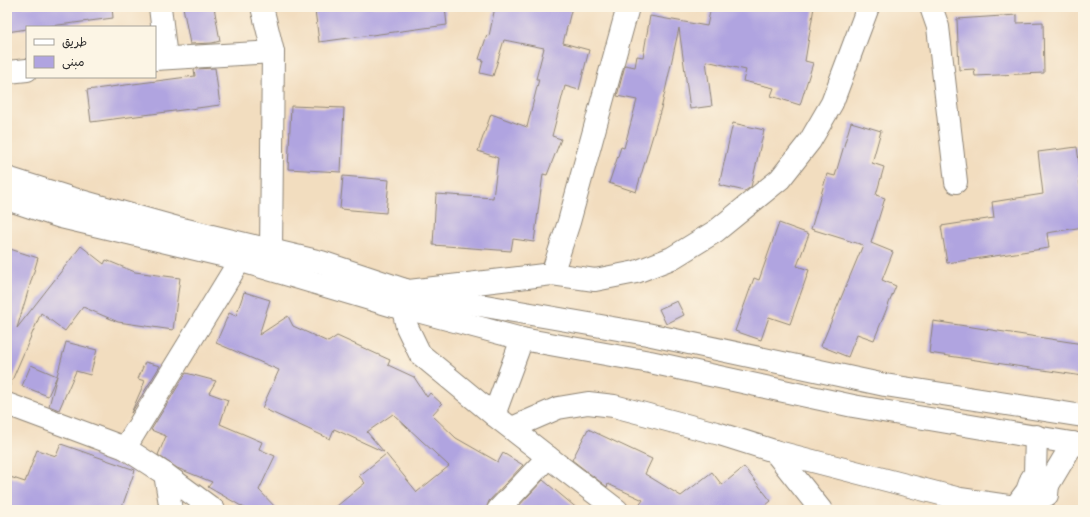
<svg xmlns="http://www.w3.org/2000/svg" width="1090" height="517" font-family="'Shantell Sans','Playpen Sans Arabic',sans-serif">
	<rect width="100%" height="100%" fill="#fcf5e5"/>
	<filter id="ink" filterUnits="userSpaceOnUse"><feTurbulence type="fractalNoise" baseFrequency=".025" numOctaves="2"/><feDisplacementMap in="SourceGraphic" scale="8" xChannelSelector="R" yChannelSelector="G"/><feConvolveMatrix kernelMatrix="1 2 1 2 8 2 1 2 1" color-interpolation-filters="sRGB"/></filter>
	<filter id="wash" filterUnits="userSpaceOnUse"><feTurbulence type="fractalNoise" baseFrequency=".012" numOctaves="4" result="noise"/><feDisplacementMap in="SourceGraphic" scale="16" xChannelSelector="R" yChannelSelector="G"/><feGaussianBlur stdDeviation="0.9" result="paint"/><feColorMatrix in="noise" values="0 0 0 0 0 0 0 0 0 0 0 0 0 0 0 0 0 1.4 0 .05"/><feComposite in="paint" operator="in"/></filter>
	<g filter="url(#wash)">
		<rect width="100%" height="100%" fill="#f2ddbf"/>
		<g id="blocks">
			<!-- building -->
			<g fill="#b0a4e0">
				<path d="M7,7H112L113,18L43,27H27V29L7,32Z"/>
				<path d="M183,7H214L220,41L212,43L190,44Z"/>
				<path d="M340,7H445L447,25L319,42L315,10Z"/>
				<path d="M495,7H572L563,43L589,50L579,90L565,86L552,136L561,139L547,175L543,174L534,242L513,239L511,251L433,245L436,194L493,198L498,158L478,151L491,114L527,127L539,79H536L544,48L504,40L493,76L480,73L483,60L479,59L487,35L489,36Z"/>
				<path d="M711,7H814L805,61L813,63L800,105L771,96L774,88L743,81L746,70L706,61L712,106L690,109L679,28L662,105L636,192L609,183L621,147L624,148L637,100L617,96L625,65L635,67L637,56L643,57L650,16L707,26Z"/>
				<path d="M1017,15V23L1043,22L1044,73L975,76L974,69L959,70L957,19Z"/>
				<path d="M215,68L220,105L91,122L87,90L195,76L194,69Z"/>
				<path d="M291,106L344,108L341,172L288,169Z"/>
				<path d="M851,122L881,131L872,163L884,167L876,195L885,198L871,243L893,252L882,280L896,286L874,340L857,334L848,357L821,346L863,245L811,229L827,174L835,176Z"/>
				<path d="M733,123L764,130L751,187L745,191L719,185Z"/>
				<path d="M1077,147L1081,176L1079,177L1083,205V227L1047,233L1049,248L947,263L941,226L994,218L992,202L1043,194L1038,152Z"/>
				<path d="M343,176L389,180L386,213L340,209Z"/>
				<path d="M779,223L809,234L797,266L809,270L790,324L769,317L761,340L735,331L754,278L759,280Z"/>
				<path d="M81,246L104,264L106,260L135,272L180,278L173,330L118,322L83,307L65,331L41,313L7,392V248L38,258L17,328Z"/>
				<path d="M244,292L270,300L259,335L288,316L293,326L328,342L337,336L390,360L388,365L414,377L427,397L430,393L442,404L432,415L456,438L498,462L503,453L523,465L489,501L486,510H332L365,483L359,476L386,454L417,492L449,466L393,414L367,432L384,452L334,429L330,439L262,408L279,370L216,343L229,313L236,316Z"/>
				<path d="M677,301L684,315L666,324L659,309Z"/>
				<path d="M933,321L1083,344V376L929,353Z"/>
				<path d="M66,342L97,350L90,375L76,371L59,410L49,406Z"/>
				<path d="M145,362L160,366L131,413L145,381L138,379Z"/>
				<path d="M31,365L57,376L48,396L22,386Z"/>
				<path d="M186,373L216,381L209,393L228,400L220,424L262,442L259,449L275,456L259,490L278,510H248L208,487L212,482L177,468L158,455L166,436L151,430Z"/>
				<path d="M588,429L652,459L645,474L681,496L712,472L722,485L744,467L771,501L760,510H636L643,500L608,484L607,487L572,460Z"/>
				<path d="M61,444L135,470L121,510H7V476L25,482L37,450L56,456Z"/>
				<path d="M543,480L579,510H515Z"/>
			</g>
		</g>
	</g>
	<g filter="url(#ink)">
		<use href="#blocks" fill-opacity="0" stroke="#8e8475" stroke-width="1"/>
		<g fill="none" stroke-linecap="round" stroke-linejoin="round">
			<!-- minor casing -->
			<g stroke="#8e8475" stroke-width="24">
				<g id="minor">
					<path d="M160,7L166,58"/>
					<path d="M262,7L273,52L271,250L269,268"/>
					<path d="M931,7L938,27L956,182"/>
					<path d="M155,59L273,52"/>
					<path d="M8,72L27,70"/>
					<path d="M552,274L569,222L628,7"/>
					<path d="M409,291L552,274L595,280L636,272L672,258L716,231L780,179L810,141L832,103L868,7"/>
					<path d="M403,309L407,327L420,354L494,415L548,457"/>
					<path d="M7,404L125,448L165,474L214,510"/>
					<path d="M494,415L522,339"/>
					<path d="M512,428L558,408L588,403L614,406L720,434L774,451L960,499L1015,507L1038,499"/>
					<path d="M125,448L240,260"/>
					<path d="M774,451L821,510"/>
					<path d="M165,474L171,510"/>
					<path d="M1031,480L1035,473L1036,436"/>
					<path d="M1048,485L1073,443"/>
					<path d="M1015,507L1027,491L1031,480C1039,477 1043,478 1048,485L1047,495L1038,499L1031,497L1028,492"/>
					<path d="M498,510L548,457L617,510"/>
				</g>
			</g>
			<!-- major casing -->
			<g stroke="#8e8475" stroke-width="24">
				<g id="major">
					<path d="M7,178L67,197L178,228L321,262L405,290"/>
					<path d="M7,199L61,217L221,255L400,308"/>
					<path d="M410,293L413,298L411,305C408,308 405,310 400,308C386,303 398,281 410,293L647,334L885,385L1083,416"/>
					<path d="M406,308L522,339L650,362L853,406L1083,445"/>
				</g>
			</g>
			<!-- minor -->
			<use href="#minor" stroke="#fff" stroke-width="22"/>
			<!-- major -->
			<use href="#major" stroke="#fff" stroke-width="22"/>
		</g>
	</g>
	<!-- margin -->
	<rect width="1090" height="517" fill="none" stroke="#fcf5e5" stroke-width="24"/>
	<!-- legend -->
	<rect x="26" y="26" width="130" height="52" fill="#fcf5e5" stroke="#a8a49b"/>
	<rect x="34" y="39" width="20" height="6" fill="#ffffff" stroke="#a8a49b"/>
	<text x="62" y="46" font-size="12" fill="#2b2b2b">طريق</text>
	<rect x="34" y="56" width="20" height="12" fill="#b0a4e0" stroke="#a8a49b"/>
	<text x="62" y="66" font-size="12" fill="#2b2b2b">مبنى</text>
</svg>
